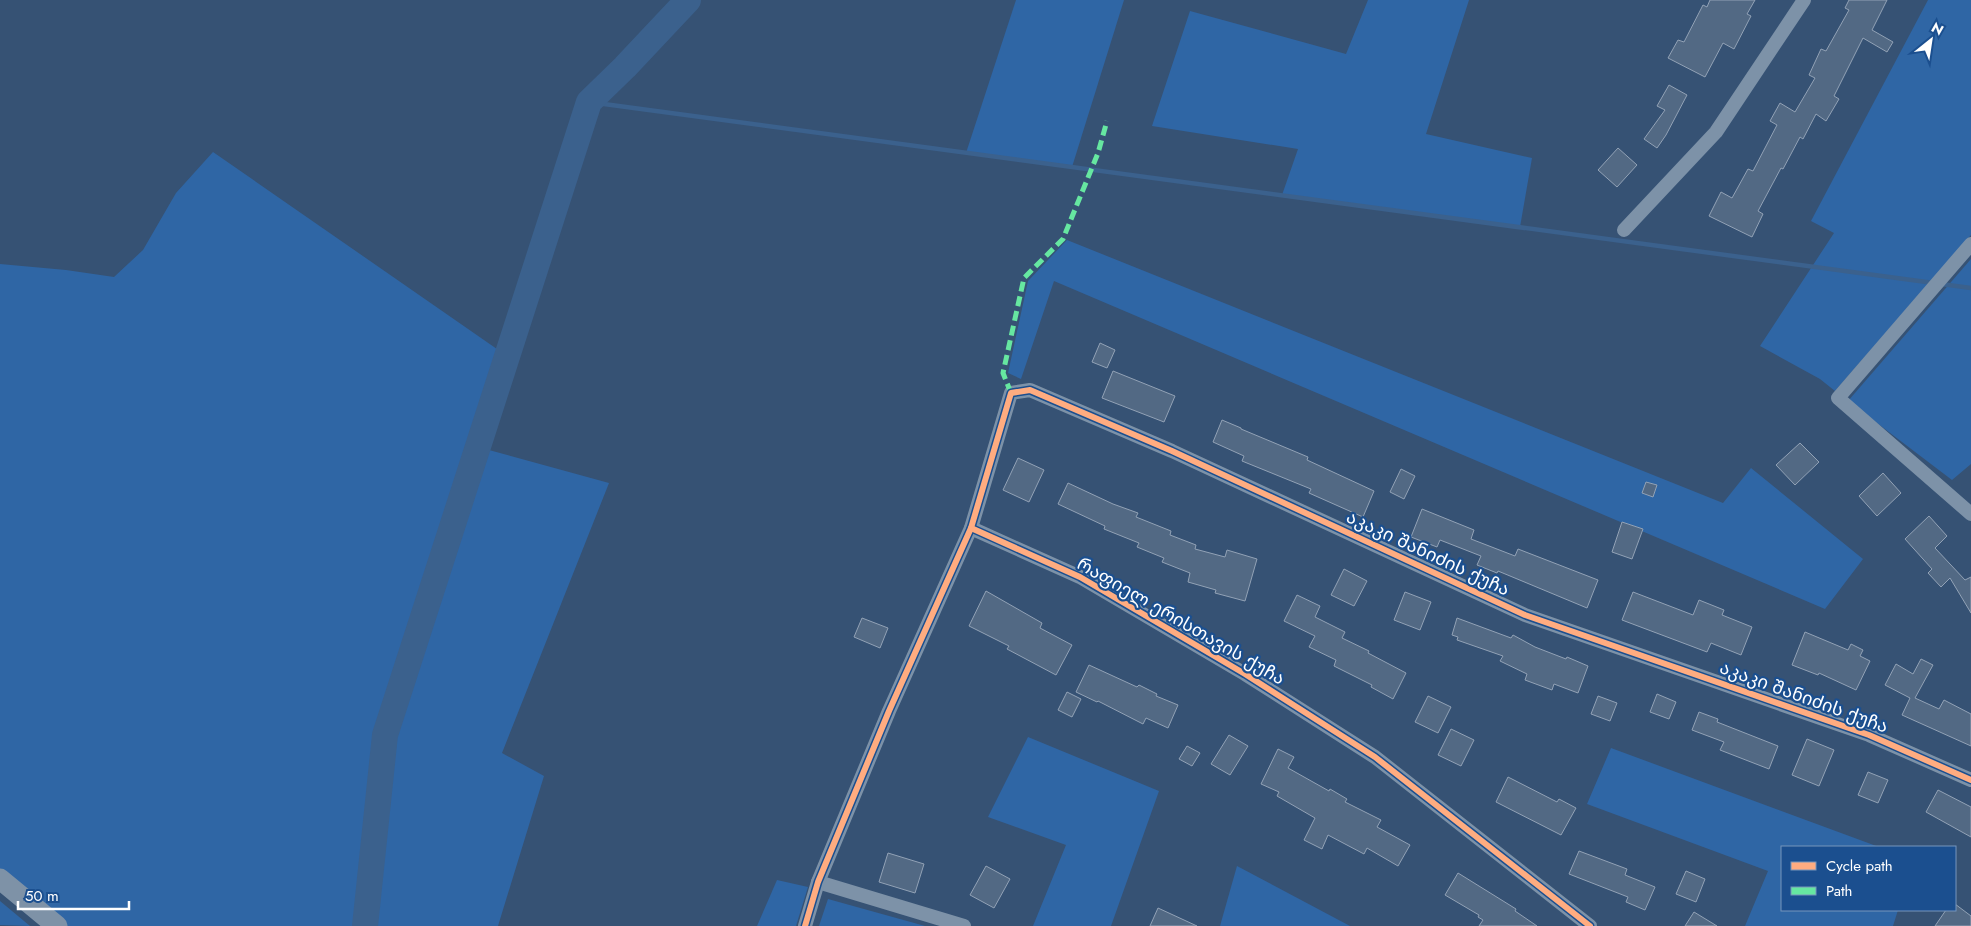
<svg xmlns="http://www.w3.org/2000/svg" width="1971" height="926" font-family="Jost,'Noto Sans Georgian',sans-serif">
	<rect width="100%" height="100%" fill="#365274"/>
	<!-- green -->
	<g fill="#2f66a5">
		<path d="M1016,0H1124L1072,167L966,153Z"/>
		<path d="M1368,0H1469L1426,134L1532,158L1520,227L1282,195L1298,149L1152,126L1190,11L1346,54Z"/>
		<path d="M1928,0H1971V235L1835,391L1820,379L1760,346L1834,233L1811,221Z"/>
		<path d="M213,152L507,356L478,447L609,483L502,753L544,776L498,926H67L0,870V264L66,270L114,277L143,250L176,193Z"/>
		<path d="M1067,240L1723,503L1751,468L1863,559L1825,609L1054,281L1021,379L1008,373L1028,281Z"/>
		<path d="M1971,259V464L1952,480L1848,401Z"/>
		<path d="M1028,737L1159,791L1111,926H1033L1066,845L988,817Z"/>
		<path d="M1611,748L1879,847H1782V910H1898L1893,926H1745L1768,871L1587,804Z"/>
		<path d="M1237,866L1350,926H1220Z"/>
		<path d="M777,880L808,887L796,926H757Z"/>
		<path d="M828,899L925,926H819Z"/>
		<path d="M0,901L30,926L0,925Z"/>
	</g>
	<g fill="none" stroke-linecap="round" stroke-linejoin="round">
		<!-- stream -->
		<path stroke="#3b618d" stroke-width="4.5" d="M589,102L1971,288"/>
		<!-- river -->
		<path stroke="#3b618d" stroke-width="26" d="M365,926L385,735L589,102L625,67L688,0"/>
	</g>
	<!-- building -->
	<g fill="#526984" stroke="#92a2b6">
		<path d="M1710,0H1755L1747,14L1751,16L1734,49L1723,43L1705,77L1668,58L1678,40L1684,42L1703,5L1707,7Z"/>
		<path d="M1849,0H1887L1872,30L1893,42L1887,52L1863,38L1834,96L1839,99L1826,121L1816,114L1803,139L1800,137L1783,169L1781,168L1758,211L1763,214L1752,237L1709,216L1721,192L1732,198L1748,169L1753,171L1777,125L1770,121L1780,103L1795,112L1815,78L1809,75L1821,49L1826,51L1849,10L1845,8Z"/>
		<path d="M1669,85L1687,95L1666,135L1657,148L1644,139L1665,110L1657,106Z"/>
		<path d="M1618,148L1637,165L1617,187L1598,170Z"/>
		<path d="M1100,343L1115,350L1107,368L1092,362Z"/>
		<path d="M1113,371L1175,396L1164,422L1102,398Z"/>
		<path d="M1222,420L1241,428V429L1308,457L1307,460L1374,491L1363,517L1309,493L1311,489L1242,461L1244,456L1213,442Z"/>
		<path d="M1800,443L1819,462L1795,485L1776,465Z"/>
		<path d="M1018,458L1044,470L1029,502L1003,490Z"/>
		<path d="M1401,469L1415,476L1404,499L1390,492Z"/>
		<path d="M1883,473L1901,493L1877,516L1859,496Z"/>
		<path d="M1646,482L1657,485L1653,497L1642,493Z"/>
		<path d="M1068,483L1113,504L1138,513L1136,517L1171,531L1170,535L1196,545L1195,549L1225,557L1227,550L1257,559L1245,601L1215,593L1216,590L1188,582L1190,573L1162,562L1164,558L1137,547L1139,543L1104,529L1105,526L1058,504Z"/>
		<path d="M1422,509L1474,530L1471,539L1515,556L1518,549L1598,580L1587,608L1498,571L1497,573L1477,565L1481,556L1440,540L1437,547L1411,537Z"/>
		<path d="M1929,516L1947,536L1935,548L1965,580L1971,577V613L1950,578L1941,587L1928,573L1932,569L1905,539Z"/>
		<path d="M1622,522L1643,529L1632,559L1612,552Z"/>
		<path d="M1344,569L1367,581L1354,606L1331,595Z"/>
		<path d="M986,591L1042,623L1040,628L1072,645L1056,675L1007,649L1009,646L969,626Z"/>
		<path d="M1405,592L1431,602L1420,630L1394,620Z"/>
		<path d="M1633,592L1693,615L1699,600L1724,610L1722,615L1752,627L1741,655L1711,643L1707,652L1622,620Z"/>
		<path d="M1297,595L1320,606L1315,617L1345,632L1342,638L1369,651L1368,653L1406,673L1393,699L1371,687L1372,685L1334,666L1336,660L1309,647L1315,636L1284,621Z"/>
		<path d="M862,618L888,628L880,648L854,637Z"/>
		<path d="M1457,618L1511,638L1513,635L1535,647L1566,659L1567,657L1588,666L1578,693L1554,684L1552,690L1525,680L1527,674L1500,661L1503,656L1457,640L1458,637L1452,635Z"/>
		<path d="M1805,632L1848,650L1851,644L1863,650L1860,656L1870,661L1856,690L1819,673L1818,675L1792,665Z"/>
		<path d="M1921,659L1933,665L1915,698L1939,709L1944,700L1971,714V746L1902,715L1910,698L1885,685L1896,664L1913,674Z"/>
		<path d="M1089,665L1137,687L1139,685L1157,694L1156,696L1178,705L1168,728L1146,718L1143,724L1098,701L1097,702L1076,692Z"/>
		<path d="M1067,692L1081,699L1072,717L1058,710Z"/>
		<path d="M1657,694L1676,702L1669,719L1650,712Z"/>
		<path d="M1428,696L1451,707L1438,733L1415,722Z"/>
		<path d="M1598,696L1617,703L1610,721L1591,714Z"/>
		<path d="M1699,712L1718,719L1717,722L1778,746L1769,769L1720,750L1724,742L1692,730Z"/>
		<path d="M1451,729L1474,740L1461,766L1438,755Z"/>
		<path d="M1229,735L1248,746L1230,775L1211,764Z"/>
		<path d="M1807,739L1834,750L1819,786L1792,775Z"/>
		<path d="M1187,746L1200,753L1192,766L1179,759Z"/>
		<path d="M1278,749L1294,757L1288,768L1329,791L1330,789L1347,799L1345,802L1381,820L1377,827L1410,845L1398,866L1367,848L1364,854L1328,835L1322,849L1304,840L1315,818L1277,796L1279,792L1261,784Z"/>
		<path d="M1868,772L1888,780L1878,803L1858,795Z"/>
		<path d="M1508,777L1557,802L1559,799L1576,808L1561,835L1496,802Z"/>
		<path d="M1938,790L1971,807V837L1926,812Z"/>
		<path d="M1579,851L1627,869L1625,875L1655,887L1645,910L1626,902L1628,897L1569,874Z"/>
		<path d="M888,853L924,864L915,893L879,882Z"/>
		<path d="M986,866L1010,879L994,908L970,895Z"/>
		<path d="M1686,871L1705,879L1696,902L1676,894Z"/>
		<path d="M1458,873L1516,909L1515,911L1537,926H1479L1483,920L1478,917L1479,915L1445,895Z"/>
		<path d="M1955,904L1971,916V926H1935L1946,910H1955Z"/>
		<path d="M1158,908L1197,926H1150Z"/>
		<path d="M1694,912L1717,926H1685Z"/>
	</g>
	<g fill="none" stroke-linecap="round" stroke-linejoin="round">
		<!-- minor -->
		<g stroke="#7d92a8" stroke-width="14">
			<path d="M1624,230L1716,132L1804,0"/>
			<path d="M1971,244L1838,398L1971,514"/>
			<path d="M971,528L1080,577L1245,674L1375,757L1590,926"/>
			<path d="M818,882L964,926"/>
			<path d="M805,926L818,882L889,711L971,528L1011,393L1030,390L1172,451L1525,615L1869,735L1971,780"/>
		</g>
		<!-- highway -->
		<path stroke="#7e92a7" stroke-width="21" d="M0,879L57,926"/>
		<!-- quiet -->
		<path stroke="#66e7a1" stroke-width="5" stroke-dasharray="10 5" stroke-linecap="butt" d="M1011,393L1003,373L1024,278L1063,239L1098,153L1107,121"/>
		<!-- cycleway casing -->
		<g stroke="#1b4f8f" stroke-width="9">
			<g id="cycleway">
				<path d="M971,528L1080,577L1245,674L1375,757L1590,926"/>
				<path d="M805,926L818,882L889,711L971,528L1011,393L1030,390L1172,451L1525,615L1869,735L1971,780"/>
			</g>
		</g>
		<!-- cycleway -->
		<use href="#cycleway" stroke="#ffac80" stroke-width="6"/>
	</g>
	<g text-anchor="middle" stroke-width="4.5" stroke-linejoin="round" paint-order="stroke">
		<!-- street labels -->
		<g font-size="18" fill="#fff" stroke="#1b4f8f">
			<text transform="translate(1428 553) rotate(25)" y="6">აკაკი შანიძის ქუჩა</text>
			<text transform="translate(1181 621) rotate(30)" y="6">რაფიელ ერისთავის ქუჩა</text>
			<text transform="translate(1804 697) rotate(20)" y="6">აკაკი შანიძის ქუჩა</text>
		</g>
	</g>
	<!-- legend -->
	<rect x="1781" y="846" width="175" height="65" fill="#1b4f8f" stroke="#7695bc"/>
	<rect x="1791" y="862" width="25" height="8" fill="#ffac80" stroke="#7695bc"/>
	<text x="1826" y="871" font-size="15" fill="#ffffff">Cycle path</text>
	<rect x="1791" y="887" width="25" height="8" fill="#66e7a1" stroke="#7695bc"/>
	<text x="1826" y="896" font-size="15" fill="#ffffff">Path</text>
	<!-- north arrow -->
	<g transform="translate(1931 40) rotate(30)" stroke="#1b4f8f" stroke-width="4" paint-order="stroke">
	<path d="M0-4L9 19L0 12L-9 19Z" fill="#ffffff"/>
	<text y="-8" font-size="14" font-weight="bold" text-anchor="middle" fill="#ffffff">N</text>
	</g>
	<!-- scale -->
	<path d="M18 901v8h111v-8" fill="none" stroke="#ffffff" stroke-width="2.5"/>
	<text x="25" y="901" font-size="15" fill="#ffffff" stroke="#1b4f8f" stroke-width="4" paint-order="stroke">50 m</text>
</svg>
